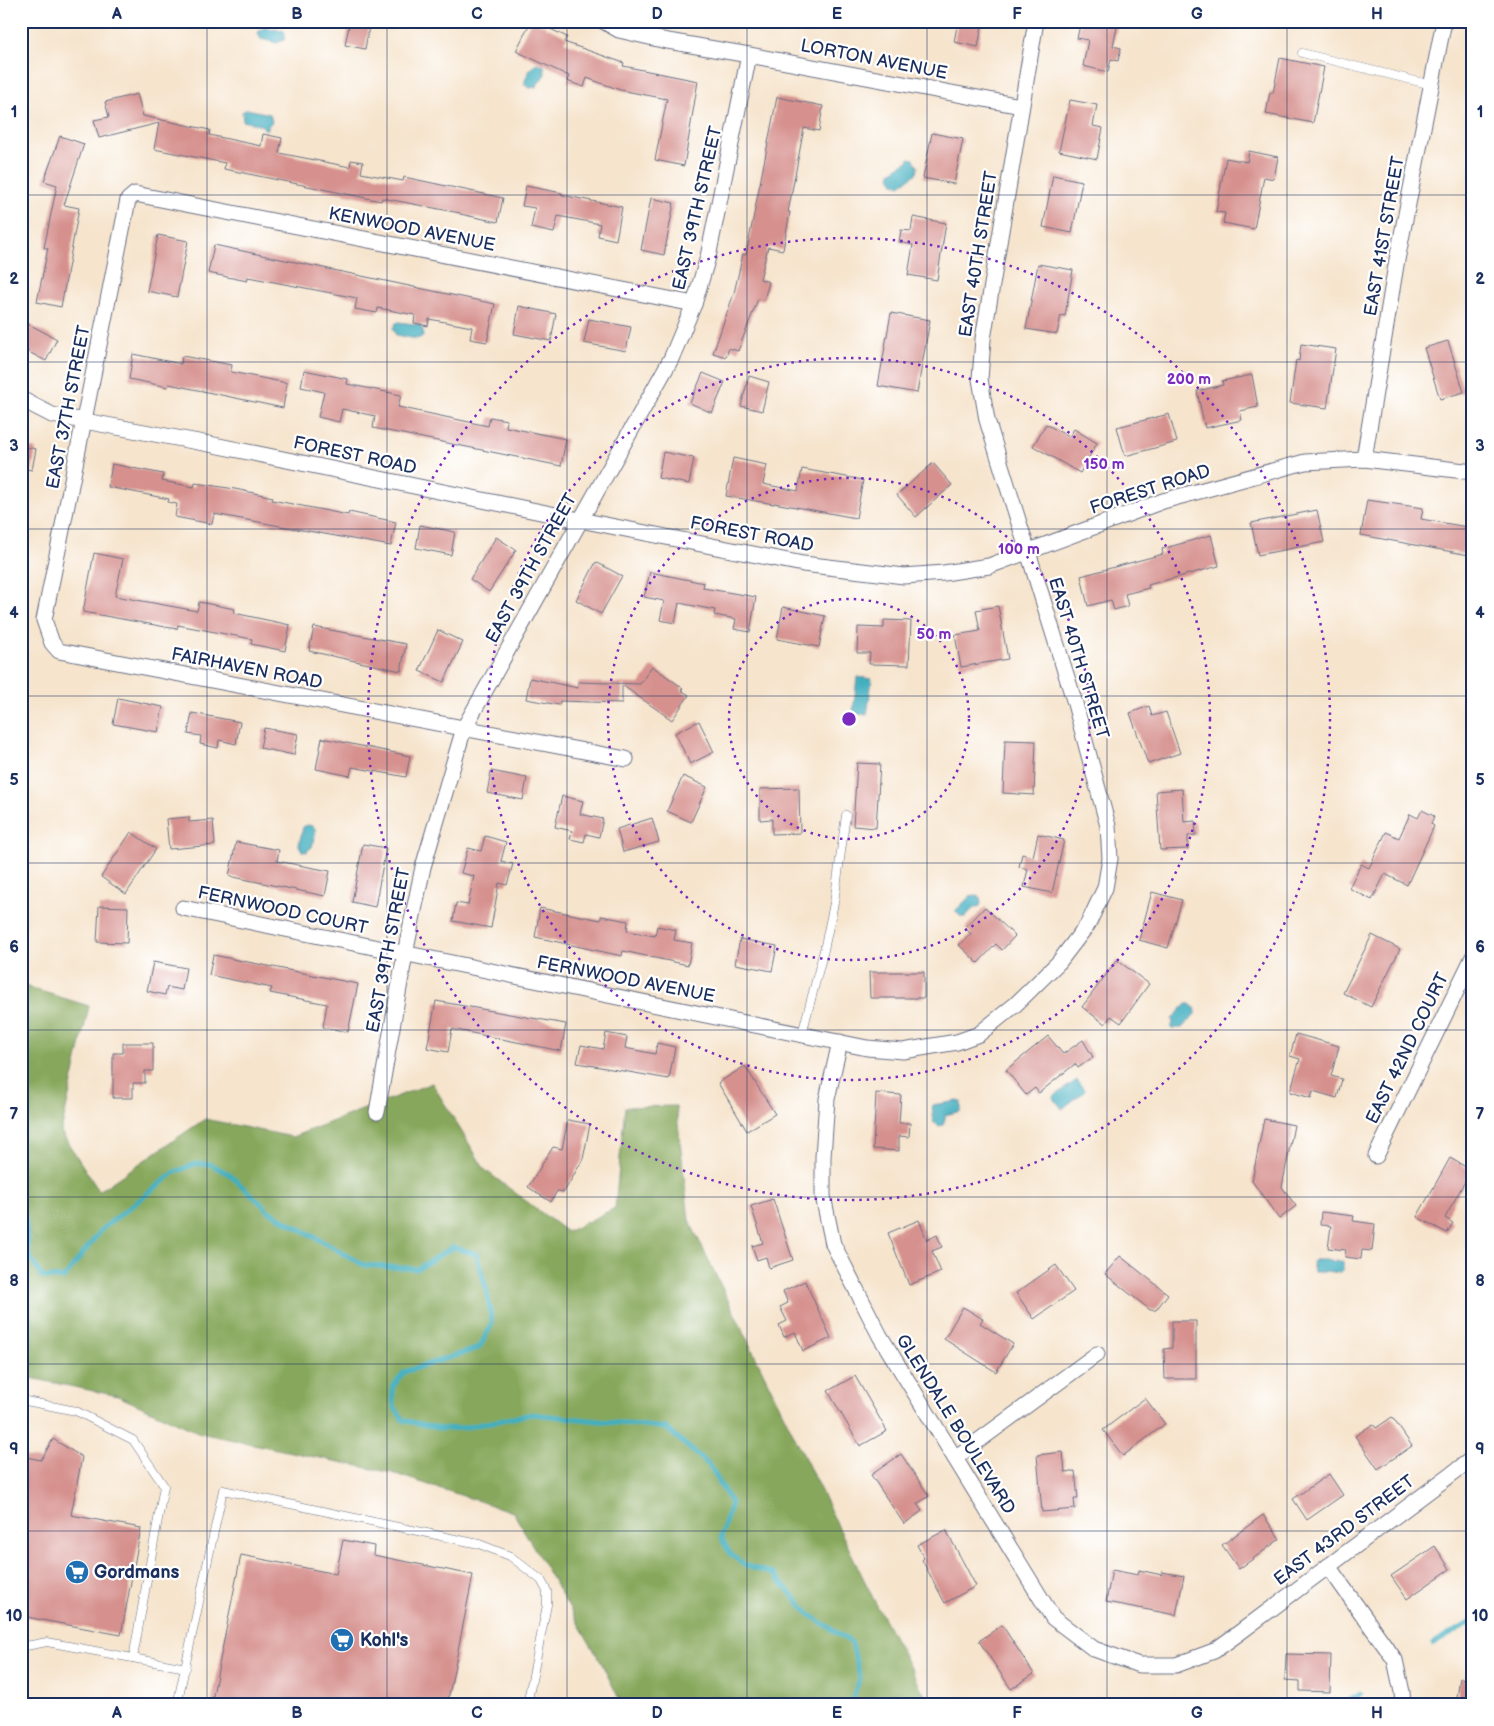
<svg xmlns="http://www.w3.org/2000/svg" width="1494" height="1726" font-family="'Balsamiq Sans',sans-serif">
	<rect width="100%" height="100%" fill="#fff"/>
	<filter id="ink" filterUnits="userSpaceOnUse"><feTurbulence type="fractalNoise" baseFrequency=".02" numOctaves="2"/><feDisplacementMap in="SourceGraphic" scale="10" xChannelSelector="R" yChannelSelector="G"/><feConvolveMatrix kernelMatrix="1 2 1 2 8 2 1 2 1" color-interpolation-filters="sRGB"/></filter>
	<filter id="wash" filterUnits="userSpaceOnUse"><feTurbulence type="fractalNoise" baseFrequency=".0096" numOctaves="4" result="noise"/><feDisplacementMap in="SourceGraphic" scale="20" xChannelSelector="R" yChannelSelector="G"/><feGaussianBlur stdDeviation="1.12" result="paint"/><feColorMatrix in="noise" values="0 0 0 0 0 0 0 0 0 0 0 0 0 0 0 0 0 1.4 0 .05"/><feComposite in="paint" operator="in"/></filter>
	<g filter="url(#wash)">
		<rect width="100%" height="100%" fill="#f6e4cc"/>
		<!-- forest -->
		<path fill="#87a85c" stroke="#516c5d" d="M21,985L89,1006L61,1132L99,1191L205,1119L292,1137L432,1083L485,1170L567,1232L615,1208L625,1107L676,1106L689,1220L874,1600L930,1705H622L602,1664L513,1512L392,1473L200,1433L118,1396L21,1376Z"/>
		<!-- water -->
		<g fill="#42afbf" stroke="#2e6f8e">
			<path d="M265,27L284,31L285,34L284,40L277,43L261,39L258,34L259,31Z"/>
			<path d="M537,63L544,66L545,74L536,87L530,88L525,85C524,77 531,67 537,63Z"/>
			<path d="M247,109L270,114L272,122L268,126V129H264L263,126L243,121L242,112Z"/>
			<path d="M909,158L914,159L918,167L917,173L900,185L894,183L890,177L891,172L909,160Z"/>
			<path d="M399,322L420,325L423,330V336L417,339L396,335L393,328L396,323Z"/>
			<path d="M857,677L872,679L867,715L853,713Z"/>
			<path d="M307,825L313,826L316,830L312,847L308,850L307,852L302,851L299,845L303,827Z"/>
			<path d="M974,895L980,897L981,903L980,906L974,908L965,917H961L956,912V910L970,896Z"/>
			<path d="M1186,1004H1190L1196,1009L1195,1014L1182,1028H1176L1174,1030L1171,1027L1173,1024L1172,1019Z"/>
			<path d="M1077,1080L1085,1091L1062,1109L1053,1097Z"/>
			<path d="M958,1101L961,1102V1111L945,1115V1120L943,1125L938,1126L937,1124L934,1123L932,1105Z"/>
			<path d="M1314,1260H1326L1334,1262L1336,1260L1343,1262V1269L1339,1273L1326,1271L1324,1272H1314L1312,1262Z"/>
		</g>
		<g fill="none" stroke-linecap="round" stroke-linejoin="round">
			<!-- stream -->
			<g stroke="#42afbf" stroke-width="5">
				<path d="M21,1215L25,1217L29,1255L42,1277L64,1278L102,1229L175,1172L195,1164H210L229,1174L270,1212L364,1265L417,1269L453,1247L476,1254L487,1291L492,1324L479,1348L404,1372L392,1388L394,1406L403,1420L442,1429L462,1428L532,1414L666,1428L710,1466L731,1503L721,1537L730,1554L746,1566L774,1574L809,1614L852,1643L860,1678L850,1705"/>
				<path d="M1433,1644L1473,1621"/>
				<path d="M1340,1705L1361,1694"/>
			</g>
		</g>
		<g id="blocks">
			<!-- building -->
			<g fill="#d6918e">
				<path d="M350,21H370L365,49L345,45Z"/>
				<path d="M531,21H534L567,37L564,42L624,63L623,66L698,81L684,166L655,160L667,99L620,90L587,78L584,87L567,81L569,76L516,51Z"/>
				<path d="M958,21H983L978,47L954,42Z"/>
				<path d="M1081,21H1110L1118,23L1113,46L1121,48L1118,61L1111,59L1108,72L1083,66L1088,40L1077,38Z"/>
				<path d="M1280,58L1324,67L1313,123L1266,114L1270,92L1273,93Z"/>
				<path d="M137,94L143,116L210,130L209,135L261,146L263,134L282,138L279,153L350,167L351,160L363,162L361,173L403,181L404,177L503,198L498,222L460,214V213L382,198L381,201L224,169L225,163L154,149L159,123L99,138L94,120L109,117L105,102Z"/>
				<path d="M777,97L823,106L819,131L804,128L788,212H790L783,250L768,247L760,279L769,282L764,300L758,299L738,351L729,348L726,357L713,353L734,293L743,254L746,255Z"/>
				<path d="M1070,100L1097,105L1093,126L1103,128L1097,159L1059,151Z"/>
				<path d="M932,133L963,139L954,184L923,178Z"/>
				<path d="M60,136L84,144L64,205L79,208L61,307L37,302L48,248H44L57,185L44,181Z"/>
				<path d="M1249,151L1278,157L1274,179L1264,177L1254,229L1223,223L1225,213L1216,212L1226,158L1247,162Z"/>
				<path d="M1053,175L1082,181L1072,233L1043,227Z"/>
				<path d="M526,186L562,193V195L622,207L616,240L598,236L600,224L558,216L554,233L531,228L535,208L522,206Z"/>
				<path d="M651,198L674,203L664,255L641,250Z"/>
				<path d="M913,217L946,223L937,280L908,275L913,245L899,242L901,230L911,231Z"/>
				<path d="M158,235L188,241L177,297L147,291Z"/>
				<path d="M214,245L495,304L487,342L470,339L472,327L429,319L428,326L414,323L415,315L378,308L377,313L355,309L357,298L248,277L247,281L208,273Z"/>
				<path d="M1038,264L1073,270L1065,316L1061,315L1057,334L1026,329Z"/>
				<path d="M519,306L556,314L551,341L514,334Z"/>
				<path d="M891,313L930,320L917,393L878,386Z"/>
				<path d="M589,319L631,327L626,351L584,343Z"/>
				<path d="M21,320L57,339L46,361L21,348Z"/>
				<path d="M1448,341L1464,392L1440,399L1424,348Z"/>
				<path d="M1301,344L1336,349L1327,408L1290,403L1296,360L1299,361Z"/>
				<path d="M133,354L181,364L182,356L232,365L231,372L287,383L283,408L169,384L168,387L129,379Z"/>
				<path d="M304,370L348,379L347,384L401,395L398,407L488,426L490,417L507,420L506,427L566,439L561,466L373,428L375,416L342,409L339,422L318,417L324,392L301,387Z"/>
				<path d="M703,373L725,382L712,413L690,403Z"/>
				<path d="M1252,375L1258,407L1240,411L1242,420L1205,428L1197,391L1223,385L1222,381Z"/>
				<path d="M749,376L769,382L762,411L741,406Z"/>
				<path d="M1169,414L1177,442L1125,456L1117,427Z"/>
				<path d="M1046,424L1069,437L1074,429L1097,443L1080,473L1033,446Z"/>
				<path d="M21,446L36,449L32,470L21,468Z"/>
				<path d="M663,452L694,458L689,484L658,478Z"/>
				<path d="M733,458L767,465L763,484L798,491L802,469L863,480L856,518L774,503V504L726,496Z"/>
				<path d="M933,463L952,485L916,517L897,495Z"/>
				<path d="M112,464L163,474L162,481L194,487L195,483L235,489L273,497L272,500L348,515L349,512L396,522L391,546L214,514L212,524L175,517L177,504L168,502L169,499L108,487Z"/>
				<path d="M1367,500L1423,508L1421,519L1473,528V548H1470L1469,555L1361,535Z"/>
				<path d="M1317,510L1324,542L1258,555L1251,523Z"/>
				<path d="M420,525L455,532L451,555L416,548Z"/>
				<path d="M1211,535L1219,566L1148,585L1149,588L1125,594L1128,606L1114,610L1111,600L1088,606L1081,576L1163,554L1162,549Z"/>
				<path d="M496,537L516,550L489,592L470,579Z"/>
				<path d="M94,553L123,559L115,596L197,611L199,602L235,609L234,613L290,625L285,651L251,644L252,639L178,625L177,629L83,612Z"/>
				<path d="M596,562L622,576L601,614L576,600Z"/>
				<path d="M650,572L704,583L703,588L756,597L750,632L734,629L736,619L714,615L715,610L679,603L675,623L660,620L664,601L644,597Z"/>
				<path d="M998,606L1008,659L961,667L955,635L980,631L976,610Z"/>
				<path d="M783,607L825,616L819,647L777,639Z"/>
				<path d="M884,620L911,621L909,665L869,664L870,653H857L858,627L884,628Z"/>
				<path d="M314,627L406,644L401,671L309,651Z"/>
				<path d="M438,630L463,642L444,682L419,671Z"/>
				<path d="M652,666L683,688L681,690L689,695L672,720L622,685V703L560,701L559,705L526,699L530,678L578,688V682L640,684Z"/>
				<path d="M118,698L163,707L158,732L113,724Z"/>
				<path d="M1149,706L1152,716L1166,712L1180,753L1148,764L1130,713Z"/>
				<path d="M192,713L240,722L236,744L219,740L218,748L200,744L201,736L188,734Z"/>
				<path d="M699,721L714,752L690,764L675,733Z"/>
				<path d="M264,728L298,734L294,755L260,748Z"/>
				<path d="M322,738L410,756L406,777L352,767L350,776L316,769Z"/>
				<path d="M1005,740L1036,741L1034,795L1003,793Z"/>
				<path d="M857,763L880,764L876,828L853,826Z"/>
				<path d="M491,771L527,778L523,800L487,793Z"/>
				<path d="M683,776L707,787L691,822L667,811Z"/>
				<path d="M799,788L800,833L772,834V819L760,820V789Z"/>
				<path d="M1182,789L1184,822L1195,821L1196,835L1188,836V849L1160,850L1156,791Z"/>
				<path d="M562,796L583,801L580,814L603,819L599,837L586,834L584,842L570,839L572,831L555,827Z"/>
				<path d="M1422,810L1434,816L1431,824L1434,826L1407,885L1385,874L1372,900L1349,888L1361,864L1369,868L1386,832L1399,838L1410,814L1418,818Z"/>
				<path d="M189,817V822L213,820L215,845L169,849L166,819Z"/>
				<path d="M652,818L659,842L623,852L617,829Z"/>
				<path d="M131,832L156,849L126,894L101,877Z"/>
				<path d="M1038,834L1064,840L1052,893L1024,887L1028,869L1019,867L1022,854L1033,857Z"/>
				<path d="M485,836L506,842L501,861L513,864L507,885L499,883L491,928L453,921L456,903L468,905L474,876L461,873L468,848L481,851Z"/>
				<path d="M236,842L279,850L277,861L330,871L325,896L229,876Z"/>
				<path d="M363,844L386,848L375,907L352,902Z"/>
				<path d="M1152,892L1182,900L1168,948L1139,940Z"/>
				<path d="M99,906L128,907L127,943L97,942Z"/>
				<path d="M985,907L1015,936L1002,950L996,944L978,963L959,945L971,934L965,928Z"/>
				<path d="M540,908L601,920V916L628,921L627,931L655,936L657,926L676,930L674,940L692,943L688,965L623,951L622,956L535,937Z"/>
				<path d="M1372,935L1400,949L1371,1007L1343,993Z"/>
				<path d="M740,939L777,946L772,971L735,964Z"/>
				<path d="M213,955L358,984L348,1032L323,1027L327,1004L270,993L272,988L209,975Z"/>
				<path d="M1117,960L1149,984L1121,1023L1111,1016L1105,1024L1082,1007Z"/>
				<path d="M153,962L186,968L182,990L167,987L165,995L147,991Z"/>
				<path d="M869,972H924V998H870Z"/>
				<path d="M436,1001L566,1024L561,1051L452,1029L448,1052L427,1048Z"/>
				<path d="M606,1033L627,1037L625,1048L655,1054L657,1043L675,1047L669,1079L577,1063L581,1045L603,1049Z"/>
				<path d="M1296,1034L1339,1046L1331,1076L1342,1079L1337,1098L1313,1091L1311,1098L1290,1092L1300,1059L1290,1056Z"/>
				<path d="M1048,1036L1063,1054L1083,1040L1093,1057L1078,1068L1075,1064L1039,1093L1035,1088L1026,1095L1006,1070Z"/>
				<path d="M123,1043H153V1071H145V1083H133V1098H113V1053H123Z"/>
				<path d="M745,1066L775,1114L747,1131L718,1083Z"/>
				<path d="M876,1093L901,1095L899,1123H910L909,1137L899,1136V1151L873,1149Z"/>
				<path d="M1264,1119L1294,1125L1282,1187L1296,1206L1279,1219L1252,1181Z"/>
				<path d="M568,1120L590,1124L583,1159L564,1192L557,1191L551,1202L528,1187L553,1147L562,1149Z"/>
				<path d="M1450,1158L1471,1170L1445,1218L1453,1223L1447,1233L1417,1217Z"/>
				<path d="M773,1199L793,1260L769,1268L766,1257L757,1260L752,1246L763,1243L751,1206Z"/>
				<path d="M1321,1212L1354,1216L1353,1221L1375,1224L1372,1251L1362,1250L1361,1259L1345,1257L1346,1250L1328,1248L1331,1226L1320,1225Z"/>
				<path d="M919,1220L927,1240L937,1235L942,1247L932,1251L941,1272L909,1285L888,1233Z"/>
				<path d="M1120,1256L1168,1294L1156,1310H1150L1105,1274Z"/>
				<path d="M1056,1265L1074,1291L1034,1319L1016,1293Z"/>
				<path d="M805,1281L831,1338L803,1351L795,1332L784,1337L779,1325L787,1321L780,1307L788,1303L783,1291Z"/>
				<path d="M963,1307L983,1319L980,1323L1013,1344L996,1372L944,1339Z"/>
				<path d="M1172,1321H1196V1379H1165L1164,1349L1172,1348Z"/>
				<path d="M855,1376L887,1431L860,1446L828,1391Z"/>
				<path d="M1145,1398L1165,1424L1123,1456L1103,1430Z"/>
				<path d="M1392,1417L1412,1446L1378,1469L1355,1436L1373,1424L1376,1428Z"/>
				<path d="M53,1439L82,1457L71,1515L141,1528L121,1635L21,1616V1456L41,1460Z"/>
				<path d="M1063,1452L1065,1472L1075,1471L1078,1499H1074L1075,1509L1042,1512L1037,1455Z"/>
				<path d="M901,1454L929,1496L917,1504L922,1511L904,1524L871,1475Z"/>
				<path d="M1329,1474L1343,1495L1307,1520L1293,1499Z"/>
				<path d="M1263,1515L1280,1539L1239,1569L1222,1545Z"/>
				<path d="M946,1530L976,1586L945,1603L922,1560L924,1558L917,1545Z"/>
				<path d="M343,1540L374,1546L373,1555L473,1575L447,1705H211L241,1555L336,1574Z"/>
				<path d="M1435,1546L1450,1569L1407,1599L1391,1576Z"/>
				<path d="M1112,1570L1138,1575L1139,1570L1162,1575V1572L1184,1576L1176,1615L1106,1602Z"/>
				<path d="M1002,1625L1034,1674L1011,1689L979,1641Z"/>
				<path d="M1286,1654L1331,1655L1330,1692L1300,1691V1681L1285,1680Z"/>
				<path d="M1460,1678L1473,1680V1705H1456Z"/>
			</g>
		</g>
	</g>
	<g filter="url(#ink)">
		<use href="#blocks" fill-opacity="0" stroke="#686e84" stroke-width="1"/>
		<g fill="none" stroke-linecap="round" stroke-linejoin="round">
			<!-- service casing -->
			<g stroke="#686e84" stroke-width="9">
				<g id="service">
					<path d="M1302,53L1432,85"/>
					<path d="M802,1034L824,950L834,903L846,815"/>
					<path d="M21,1400L76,1411L133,1440L164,1486L133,1658"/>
					<path d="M21,1645L26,1646L47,1642L186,1668"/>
					<path d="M177,1705L223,1490L479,1544L510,1556L541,1580L547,1591V1605L527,1705"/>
				</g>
			</g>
			<!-- minor casing -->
			<g stroke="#686e84" stroke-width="17">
				<g id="minor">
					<path d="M603,21L619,30L662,40L749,55L1021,106"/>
					<path d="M21,399L52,415L209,444L580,520L803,564L904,576L944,573L989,566L1163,501L1305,462L1364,459L1473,472"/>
					<path d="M1364,459L1396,265L1444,21"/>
					<path d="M626,759L59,651L52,643L44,620L128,200L135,194L694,304"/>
					<path d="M183,908L867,1048L903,1051L957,1042L979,1034L1016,1004L1059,962L1088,924L1105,888L1110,859L1108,826L1074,700L987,420L980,379L983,339L1036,21"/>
					<path d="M840,1042L827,1099L823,1157V1196L833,1244L880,1336L1053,1618L1094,1649L1139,1665H1176L1214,1651L1239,1633L1473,1458"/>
					<path d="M377,1112L405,954L423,867L464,728L671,359L694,304L708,257L749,55"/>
					<path d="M1376,1156L1473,957"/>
					<path d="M955,1458L1097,1354"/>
					<path d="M1328,1566L1395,1660L1402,1692L1403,1705"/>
				</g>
			</g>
			<!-- service -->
			<use href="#service" stroke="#fff" stroke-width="8"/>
			<!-- minor -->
			<use href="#minor" stroke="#fff" stroke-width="15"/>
		</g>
	</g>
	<!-- grid -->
	<path fill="none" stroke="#1b2f5e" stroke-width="1" stroke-opacity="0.55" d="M207,21V1705M387,21V1705M567,21V1705M747,21V1705M927,21V1705M1107,21V1705M1287,21V1705M21,195H1473M21,362H1473M21,529H1473M21,696H1473M21,863H1473M21,1030H1473M21,1197H1473M21,1364H1473M21,1531H1473"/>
	<!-- distance rings -->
	<g fill="none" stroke="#7b2cbf" stroke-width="2.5" stroke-dasharray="2.5 5">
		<circle cx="849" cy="719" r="120"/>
		<circle cx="849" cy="719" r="241"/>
		<circle cx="849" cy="719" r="361"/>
		<circle cx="849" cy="719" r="481"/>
	</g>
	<!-- icons -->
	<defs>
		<g id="supermarket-disc" transform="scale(1.25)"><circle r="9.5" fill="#1f6fb2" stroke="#fff"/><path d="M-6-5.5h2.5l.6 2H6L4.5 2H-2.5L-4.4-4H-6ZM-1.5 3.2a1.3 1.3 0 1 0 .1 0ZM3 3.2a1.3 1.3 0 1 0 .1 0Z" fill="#fff"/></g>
	</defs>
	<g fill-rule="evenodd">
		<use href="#supermarket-disc" x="77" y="1572"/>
		<use href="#supermarket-disc" x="342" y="1640"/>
	</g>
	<g text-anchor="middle" stroke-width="4.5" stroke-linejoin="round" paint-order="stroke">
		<!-- street labels -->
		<g font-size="18" fill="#1b2f5e" stroke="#fff">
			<text transform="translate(874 59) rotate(11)" y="6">LORTON AVENUE</text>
			<text transform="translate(697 208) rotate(-77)" y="6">EAST 39TH STREET</text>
			<text transform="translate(412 229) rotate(11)" y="6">KENWOOD AVENUE</text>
			<text transform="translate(1384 236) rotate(-80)" y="6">EAST 41ST STREET</text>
			<text transform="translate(978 254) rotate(-81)" y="6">EAST 40TH STREET</text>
			<text transform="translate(68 407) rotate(-79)" y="6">EAST 37TH STREET</text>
			<text transform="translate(355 455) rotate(12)" y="6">FOREST ROAD</text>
			<text transform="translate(1150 489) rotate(-18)" y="6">FOREST ROAD</text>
			<text transform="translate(752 534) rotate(11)" y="6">FOREST ROAD</text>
			<text transform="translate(531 568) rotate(-61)" y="6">EAST 39TH STREET</text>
			<text transform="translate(1079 658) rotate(73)" y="6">EAST 40TH STREET</text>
			<text transform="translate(247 668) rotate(11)" y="6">FAIRHAVEN ROAD</text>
			<text transform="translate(283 910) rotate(12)" y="6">FERNWOOD COURT</text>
			<text transform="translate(388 950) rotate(-79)" y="6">EAST 39TH STREET</text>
			<text transform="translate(626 979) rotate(11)" y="6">FERNWOOD AVENUE</text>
			<text transform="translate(1407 1048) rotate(-64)" y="6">EAST 42ND COURT</text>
			<text transform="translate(956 1424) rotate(58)" y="6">GLENDALE BOULEVARD</text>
			<text transform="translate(1344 1530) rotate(-37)" y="6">EAST 43RD STREET</text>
		</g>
		<!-- poi labels -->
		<g font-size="18" font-weight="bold" fill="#1b2f5e" stroke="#fff" text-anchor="start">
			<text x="94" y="1578">Gordmans</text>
			<text x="360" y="1646">Kohl's</text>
		</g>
	</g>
	<circle cx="849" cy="719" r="8" fill="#7b2cbf" stroke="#fff" stroke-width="2.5"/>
	<g font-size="15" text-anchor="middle" font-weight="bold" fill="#7b2cbf" stroke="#fff" stroke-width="4.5" stroke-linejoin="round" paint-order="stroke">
		<text x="1189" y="384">200 m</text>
		<text x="1104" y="469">150 m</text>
		<text x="1019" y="554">100 m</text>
		<text x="934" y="639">50 m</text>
	</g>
	<!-- margin -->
	<rect width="1494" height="1726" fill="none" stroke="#fff" stroke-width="55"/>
	<rect x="28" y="28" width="1438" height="1670" fill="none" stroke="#1b2f5e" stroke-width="2"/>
	<g font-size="16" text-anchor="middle" font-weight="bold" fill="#1b2f5e">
		<text x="117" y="19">A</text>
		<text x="297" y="19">B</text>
		<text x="477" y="19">C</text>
		<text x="657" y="19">D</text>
		<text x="837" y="19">E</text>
		<text x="1017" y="19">F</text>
		<text x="1197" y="19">G</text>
		<text x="1377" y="19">H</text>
		<text x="14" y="117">1</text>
		<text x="1480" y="117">1</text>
		<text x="14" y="284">2</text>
		<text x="1480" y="284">2</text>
		<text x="14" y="451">3</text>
		<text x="1480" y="451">3</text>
		<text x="14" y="618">4</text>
		<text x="1480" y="618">4</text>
		<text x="14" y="785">5</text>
		<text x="1480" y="785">5</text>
		<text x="14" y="952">6</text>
		<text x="1480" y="952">6</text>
		<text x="14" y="1119">7</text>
		<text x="1480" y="1119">7</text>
		<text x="14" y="1286">8</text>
		<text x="1480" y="1286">8</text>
		<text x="14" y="1454">9</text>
		<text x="1480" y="1454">9</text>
		<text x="14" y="1621">10</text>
		<text x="1480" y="1621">10</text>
		<text x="117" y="1718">A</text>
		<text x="297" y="1718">B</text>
		<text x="477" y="1718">C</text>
		<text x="657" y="1718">D</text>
		<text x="837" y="1718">E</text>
		<text x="1017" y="1718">F</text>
		<text x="1197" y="1718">G</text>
		<text x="1377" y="1718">H</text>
	</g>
</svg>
